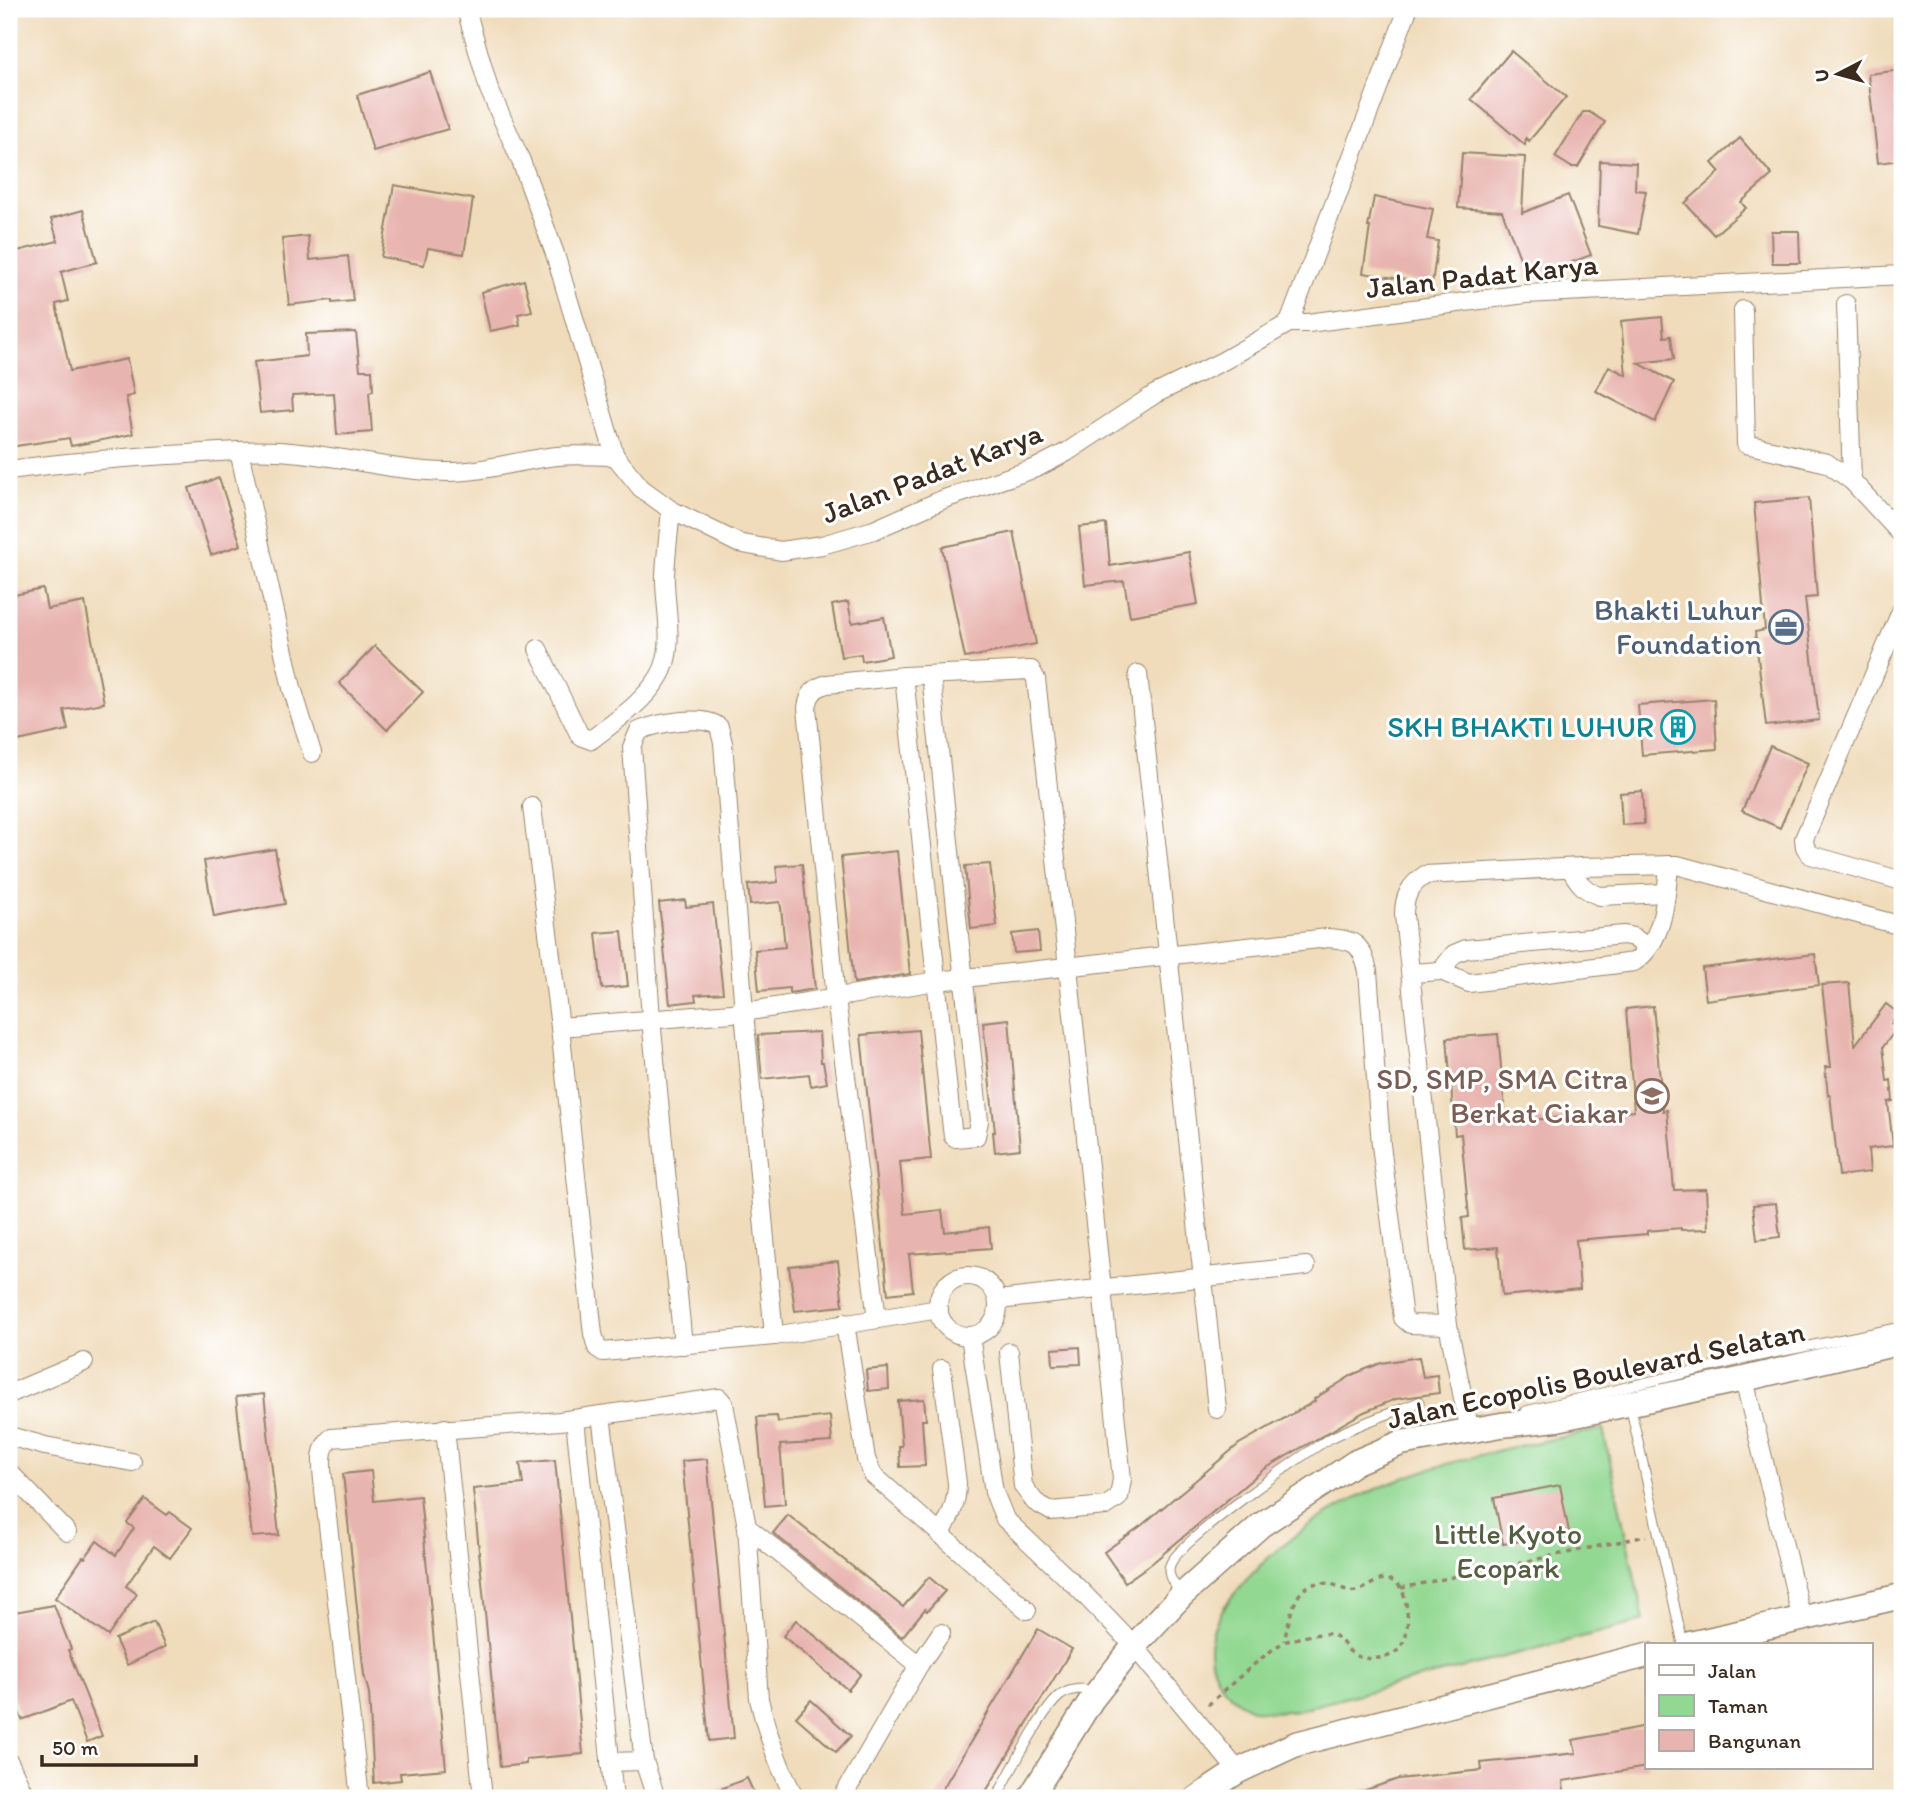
<svg xmlns="http://www.w3.org/2000/svg" width="1911" height="1807" font-family="Itim,sans-serif">
	<rect width="100%" height="100%" fill="#fff"/>
	<filter id="ink" filterUnits="userSpaceOnUse"><feTurbulence type="fractalNoise" baseFrequency=".0143" numOctaves="2"/><feDisplacementMap in="SourceGraphic" scale="14" xChannelSelector="R" yChannelSelector="G"/><feConvolveMatrix kernelMatrix="1 2 1 2 8 2 1 2 1" color-interpolation-filters="sRGB"/></filter>
	<filter id="wash" filterUnits="userSpaceOnUse"><feTurbulence type="fractalNoise" baseFrequency=".00686" numOctaves="4" result="noise"/><feDisplacementMap in="SourceGraphic" scale="28" xChannelSelector="R" yChannelSelector="G"/><feGaussianBlur stdDeviation="1.57" result="paint"/><feColorMatrix in="noise" values="0 0 0 0 0 0 0 0 0 0 0 0 0 0 0 0 0 1.4 0 .05"/><feComposite in="paint" operator="in"/></filter>
	<g filter="url(#wash)">
		<rect width="100%" height="100%" fill="#f0dcbb"/>
		<!-- park -->
		<path fill="#92d892" stroke="#668158" stroke-width="2" d="M1603,1429L1644,1621L1297,1710C1263,1714 1244,1714 1222,1685C1201,1657 1210,1624 1231,1598C1325,1479 1463,1457 1603,1429Z"/>
		<g id="blocks">
			<!-- building -->
			<g fill="#e8b4af">
				<path d="M1511,51L1566,97L1529,141L1526,138L1525,145L1471,99Z"/>
				<path d="M1902,70V105H1897L1902,160L1878,163L1868,74Z"/>
				<path d="M430,72L448,129L373,151L357,95Z"/>
				<path d="M1583,112H1589L1605,122L1578,167H1571L1555,157Z"/>
				<path d="M1740,138L1772,175L1741,202L1746,208L1714,235L1685,203L1720,172L1712,163Z"/>
				<path d="M1462,153L1525,157L1522,213L1568,195L1591,255L1528,279L1502,211L1458,208Z"/>
				<path d="M1600,161L1636,163L1635,190L1646,191L1638,234L1598,226Z"/>
				<path d="M394,185L473,199L464,254L428,248L424,265L381,257Z"/>
				<path d="M1374,197L1433,209L1427,239L1438,241L1432,284L1363,273L1370,227H1368Z"/>
				<path d="M83,210L97,262L61,272L68,301L56,304L70,371L127,359L134,395L126,397L133,434L71,446L69,438L9,447V253L58,241L51,219Z"/>
				<path d="M1771,231H1799L1800,263H1772Z"/>
				<path d="M308,236L310,260L348,256L353,301L332,303V300L289,305L282,239Z"/>
				<path d="M524,280L532,311L518,314L520,325L490,331L481,292Z"/>
				<path d="M1662,317L1664,337L1671,336L1674,359L1638,363L1674,382L1655,422L1596,391L1609,366L1626,375L1621,321Z"/>
				<path d="M356,332L360,370H372L373,391L369,392L372,432L337,435L334,393L292,395L293,410L260,413L254,362L307,356L306,334Z"/>
				<path d="M219,478L241,545L211,555L189,488Z"/>
				<path d="M1809,498L1817,597L1805,598L1819,720L1766,726L1755,632L1765,630L1754,503Z"/>
				<path d="M1106,524L1110,566L1189,552L1198,604L1130,616L1124,581L1085,585L1079,527Z"/>
				<path d="M1014,532L1036,644L965,658L942,547Z"/>
				<path d="M43,589L47,609L85,602L104,703L64,710L68,730L9,743V596Z"/>
				<path d="M848,602L852,623L884,617L891,656L862,661L861,654L841,657L832,605Z"/>
				<path d="M375,646L423,692L387,730L339,683Z"/>
				<path d="M1714,699L1717,749L1642,755L1638,705Z"/>
				<path d="M1770,746L1808,763L1780,828L1742,811Z"/>
				<path d="M1642,791L1644,824L1622,825L1620,793Z"/>
				<path d="M275,849L285,904L214,917L204,861Z"/>
				<path d="M897,851L910,974L854,983L841,857Z"/>
				<path d="M802,864L815,989L789,993V988L759,991L755,950L785,947L781,908L780,902L750,905L748,885L778,882L776,866Z"/>
				<path d="M990,864L997,926L971,929L965,866Z"/>
				<path d="M685,900L686,907L713,904L723,993L695,995L696,1001L670,1004L659,903Z"/>
				<path d="M622,931L628,986L602,989L596,933Z"/>
				<path d="M1038,931L1040,951L1014,953L1012,934Z"/>
				<path d="M1815,954L1819,985L1706,1000L1702,968Z"/>
				<path d="M1849,983L1855,1045L1886,1004L1898,1013L1891,1024L1897,1028L1883,1047L1887,1081L1891,1080L1893,1101L1888,1102L1893,1146L1868,1149L1870,1172L1839,1176L1830,1095H1828L1825,1067H1831L1822,985Z"/>
				<path d="M1653,1006L1663,1111L1667,1110L1674,1190L1706,1189L1708,1229L1681,1230V1228L1647,1231V1234L1576,1240L1580,1289L1502,1296L1498,1247L1465,1250L1462,1218L1469,1217L1461,1134L1455,1135L1447,1038L1498,1034L1506,1122L1634,1111L1626,1009Z"/>
				<path d="M1009,1019L1020,1149L995,1152L993,1132H995L983,1022Z"/>
				<path d="M918,1030L931,1159L900,1162L905,1214L942,1210L945,1232L989,1227L991,1248L909,1254L913,1291L888,1294L861,1035Z"/>
				<path d="M819,1032L821,1062H823L827,1083L811,1086L809,1074L762,1079L758,1035Z"/>
				<path d="M1776,1203L1780,1237L1757,1240L1753,1205Z"/>
				<path d="M838,1261L843,1306L795,1311L789,1266Z"/>
				<path d="M1080,1347L1081,1364L1053,1365L1052,1349Z"/>
				<path d="M1419,1357L1423,1377L1437,1375L1439,1393L1396,1399L1364,1412L1285,1457L1263,1470L1151,1564L1125,1582L1104,1552L1142,1525L1239,1444L1315,1401L1314,1399L1354,1374L1381,1363Z"/>
				<path d="M888,1368L889,1389L868,1391L866,1370Z"/>
				<path d="M264,1394L279,1535L252,1537L236,1397Z"/>
				<path d="M924,1399L926,1420H922L925,1466L900,1467L899,1446H902L898,1401Z"/>
				<path d="M777,1416L778,1422L830,1416L832,1442L780,1445L785,1504L765,1506L757,1417Z"/>
				<path d="M707,1459L734,1738L709,1741L682,1461Z"/>
				<path d="M555,1460L583,1754L526,1759V1764L500,1767L473,1489L523,1484L520,1463Z"/>
				<path d="M371,1471L374,1501L420,1496L446,1769L400,1773L401,1780L374,1783L369,1693L364,1675L343,1474Z"/>
				<path d="M1560,1485L1569,1532L1503,1544L1494,1498Z"/>
				<path d="M145,1499L167,1515L170,1512L192,1528L170,1558L154,1546L126,1586L137,1594L108,1636L55,1598L83,1557L85,1558L97,1541L116,1555L134,1528L127,1523Z"/>
				<path d="M788,1515L903,1607L929,1577L945,1591L927,1611L925,1609L902,1637L773,1533Z"/>
				<path d="M54,1605L71,1649L68,1650L102,1736L87,1742L71,1701L22,1720L9,1686V1613Z"/>
				<path d="M796,1620L861,1674L848,1690L783,1636Z"/>
				<path d="M154,1622L165,1647L127,1665L115,1639Z"/>
				<path d="M1038,1629L1072,1649L1061,1667L982,1798H937Z"/>
				<path d="M811,1700L851,1736L836,1752L796,1717Z"/>
				<path d="M1647,1726V1767L1563,1781L1564,1791L1500,1798H1351V1795L1398,1779L1482,1770L1481,1763L1576,1753L1573,1740Z"/>
				<path d="M747,1778L756,1798H699Z"/>
			</g>
		</g>
	</g>
	<g filter="url(#ink)">
		<use href="#blocks" fill-opacity="0" stroke="#96836c" stroke-width="2"/>
		<g fill="none" stroke-linecap="round" stroke-linejoin="round">
			<!-- lane casing -->
			<g stroke="#96836c" stroke-width="11">
				<g id="lane">
					<path d="M1630,1405L1683,1644"/>
					<path d="M1526,1411L1740,1360L1902,1327"/>
					<path d="M1181,1593C1175,1585 1166,1576 1170,1565C1177,1543 1304,1453 1329,1439C1357,1424 1390,1414 1419,1402"/>
					<path d="M996,1798C1010,1774 1041,1710 1061,1695C1068,1690 1075,1689 1083,1689L1090,1697"/>
				</g>
			</g>
			<!-- street casing -->
			<g stroke="#96836c" stroke-width="20">
				<g id="street">
					<path d="M466,9L489,89L521,161L555,254L615,456L641,488L671,510L738,543L781,551L822,545L874,530L944,499L1036,468L1067,452L1155,394L1223,361L1289,323H1308L1525,294L1902,275"/>
					<path d="M1846,304L1852,481"/>
					<path d="M1743,310L1746,444L1827,463L1852,481L1902,535"/>
					<path d="M1289,323L1408,9"/>
					<path d="M239,451L292,688L312,753"/>
					<path d="M9,470C68,462 128,457 188,454C218,452 249,449 278,451C335,454 390,471 447,472C484,472 520,460 557,456C576,454 596,456 615,456"/>
					<path d="M1902,609L1804,839L1805,847L1811,855L1902,881"/>
					<path d="M538,649L580,736L591,740C614,722 643,703 659,677C677,648 664,607 665,575C666,553 669,532 671,510"/>
					<path d="M1138,674L1217,1409"/>
					<path d="M904,676L952,1129L953,1136L956,1138L976,1136L979,1121L931,675"/>
					<path d="M532,807L560,1027L593,1334L597,1348L603,1352L774,1336L939,1309"/>
					<path d="M1570,868C1578,882 1584,891 1600,896L1666,893"/>
					<path d="M1441,971L1454,954L1466,949L1624,935L1633,937L1647,947"/>
					<path d="M1411,973L1441,971L1469,983L1634,962C1664,942 1666,898 1669,865"/>
					<path d="M560,1027L744,1012L937,981L1328,938C1355,940 1361,943 1368,971L1381,1145L1403,1318L1410,1324L1448,1325"/>
					<circle cx="968" cy="1306" r="30"/>
					<path d="M998,1300L1306,1266"/>
					<path d="M877,1319L836,998L807,708C809,694 814,688 827,684L904,676L1031,670L1036,679L1068,967L1122,1479L1119,1497L1106,1506L1051,1511L1035,1502L1023,1486L1009,1352"/>
					<path d="M845,1323L866,1459L873,1475L1027,1610"/>
					<path d="M970,1336L994,1492L1005,1519L1079,1589L1134,1646L1238,1771"/>
					<path d="M683,1345L651,1019L632,747L639,731C656,723 704,714 719,727L723,743L744,1012L774,1336"/>
					<path d="M1744,1379L1802,1620"/>
					<path d="M9,1394L84,1362"/>
					<path d="M601,1415L644,1761L656,1798"/>
					<path d="M575,1419L614,1798"/>
					<path d="M445,1428L483,1798"/>
					<path d="M1470,1432L1448,1325L1404,915C1404,896 1410,885 1425,875L1582,867L1677,865L1902,926"/>
					<path d="M9,1436L45,1446L132,1462"/>
					<path d="M9,1472L67,1532"/>
					<path d="M747,1527L759,1699C767,1734 779,1767 795,1798"/>
					<path d="M940,1535C950,1518 957,1504 957,1483L942,1369"/>
					<path d="M9,1762L26,1798"/>
					<path d="M610,1762L644,1761"/>
					<path d="M360,1798L324,1491C323,1474 317,1450 331,1438L560,1421L719,1398L724,1404L747,1527L919,1665"/>
					<path d="M842,1798L919,1665L941,1633"/>
				</g>
			</g>
			<!-- secondary casing -->
			<g stroke="#96836c" stroke-width="27">
				<g id="secondary">
					<path d="M1690,1644L1902,1596"/>
					<path d="M1030,1798L1092,1699L1134,1646L1182,1595L1261,1525L1356,1462L1401,1443L1501,1425L1557,1419L1744,1379L1902,1342"/>
					<path d="M1197,1798L1238,1771L1296,1744L1647,1655"/>
				</g>
			</g>
			<!-- path -->
			<g stroke="#96836c" stroke-width="3.5" stroke-dasharray="5 5" stroke-linecap="butt">
				<path d="M1401,1588L1646,1536"/>
				<path d="M1208,1705C1222,1693 1273,1645 1287,1641C1298,1638 1317,1633 1329,1634C1341,1635 1344,1648 1353,1654C1360,1659 1370,1659 1379,1658C1405,1656 1409,1633 1407,1611C1406,1601 1404,1588 1395,1582C1378,1573 1370,1589 1356,1591C1347,1593 1340,1586 1331,1584C1294,1576 1291,1615 1284,1641"/>
			</g>
			<!-- lane -->
			<use href="#lane" stroke="#fff" stroke-width="9"/>
			<!-- street -->
			<use href="#street" stroke="#fff" stroke-width="18"/>
			<!-- secondary -->
			<use href="#secondary" stroke="#fff" stroke-width="24"/>
		</g>
	</g>
	<!-- icons -->
	<defs>
		<g id="office-ring" transform="scale(1.75)"><circle r="9.5" fill="#fff" stroke="#5c6f8a" stroke-width="1.5"/><path d="M-6-3h4V-5.5h4V-3h4V5H-6ZM-1-4.5V-3h2v-1.5ZM-6 0V1H6V0Z" fill="#5c6f8a"/></g>
		<g id="building-ring" transform="scale(1.75)"><circle r="9.5" fill="#fff" stroke="#0f9aa8" stroke-width="1.5"/><path d="M-4-6H4V6H1V3H-1V6H-4ZM-2.5-4.3h1.7v1.8h-1.7ZM.8-4.3h1.7v1.8H.8ZM-2.5-1h1.7V.8h-1.7ZM.8-1h1.7V.8H.8Z" fill="#0f9aa8"/></g>
		<g id="school-ring" transform="scale(1.75)"><circle r="9.5" fill="#fff" stroke="#8d6e63" stroke-width="1.5"/><path d="M0-5L7-2L0 1L-7-2ZM-4 1L0 2.5L4 1V4Q0 6-4 4Z" fill="#8d6e63"/></g>
	</defs>
	<g fill-rule="evenodd">
		<use href="#office-ring" x="1786" y="627"/>
		<use href="#building-ring" x="1678" y="727"/>
		<use href="#school-ring" x="1652" y="1096"/>
	</g>
	<g text-anchor="middle" stroke-width="6" stroke-linejoin="round" paint-order="stroke">
		<!-- street labels -->
		<g font-size="30" fill="#3b2a1e" stroke="#fff">
			<text transform="translate(1482 276) rotate(-6)" y="10">Jalan Padat Karya</text>
			<text transform="translate(932 473) rotate(-21)" y="10">Jalan Padat Karya</text>
			<text transform="translate(1596 1375) rotate(-12)" y="10">Jalan Ecopolis Boulevard Selatan</text>
		</g>
		<!-- service labels -->
		<g font-size="30" fill="#4e5e75" stroke="#fff" text-anchor="end">
			<text x="1762" y="620">Bhakti Luhur<tspan x="1762" dy="34">Foundation</tspan></text>
		</g>
		<!-- culture labels -->
		<g font-size="30" fill="#0d838f" stroke="#fff" text-anchor="end">
			<text x="1654" y="737">SKH BHAKTI LUHUR</text>
		</g>
		<!-- education labels -->
		<g font-size="30" fill="#785e54" stroke="#fff" text-anchor="end">
			<text x="1628" y="1089">SD, SMP, SMA Citra<tspan x="1628" dy="34">Berkat Ciakar</tspan></text>
		</g>
		<!-- park labels -->
		<g font-size="30" fill="#555e41" stroke="#fff">
			<text x="1508" y="1544">Little Kyoto<tspan x="1508" dy="34">Ecopark</tspan></text>
		</g>
	</g>
	<!-- margin -->
	<rect width="1911" height="1807" fill="none" stroke="#fff" stroke-width="35"/>
	<!-- legend -->
	<rect x="1645" y="1643" width="228" height="126" fill="#ffffff" stroke="#b1aaa5" stroke-width="2"/>
	<rect x="1659" y="1665" width="35" height="10" fill="#ffffff" stroke="#b1aaa5" stroke-width="2"/>
	<text x="1708" y="1678" font-size="21" fill="#3b2a1e">Jalan</text>
	<rect x="1659" y="1695" width="35" height="21" fill="#92d892" stroke="#b1aaa5" stroke-width="2"/>
	<text x="1708" y="1713" font-size="21" fill="#3b2a1e">Taman</text>
	<rect x="1659" y="1730" width="35" height="21" fill="#e8b4af" stroke="#b1aaa5" stroke-width="2"/>
	<text x="1708" y="1748" font-size="21" fill="#3b2a1e">Bangunan</text>
	<!-- north arrow -->
	<g transform="translate(1838 74) rotate(264)" stroke="#ffffff" stroke-width="5" paint-order="stroke">
	<path d="M0-5L12 26L0 18L-12 26Z" fill="#3b2a1e"/>
	<text y="-10" font-size="19" font-weight="bold" text-anchor="middle" fill="#3b2a1e">U</text>
	</g>
	<!-- scale -->
	<path d="M42 1755v10h154v-10" fill="none" stroke="#3b2a1e" stroke-width="3.5"/>
	<text x="52" y="1755" font-size="21" fill="#3b2a1e" stroke="#ffffff" stroke-width="5" paint-order="stroke">50 m</text>
</svg>
